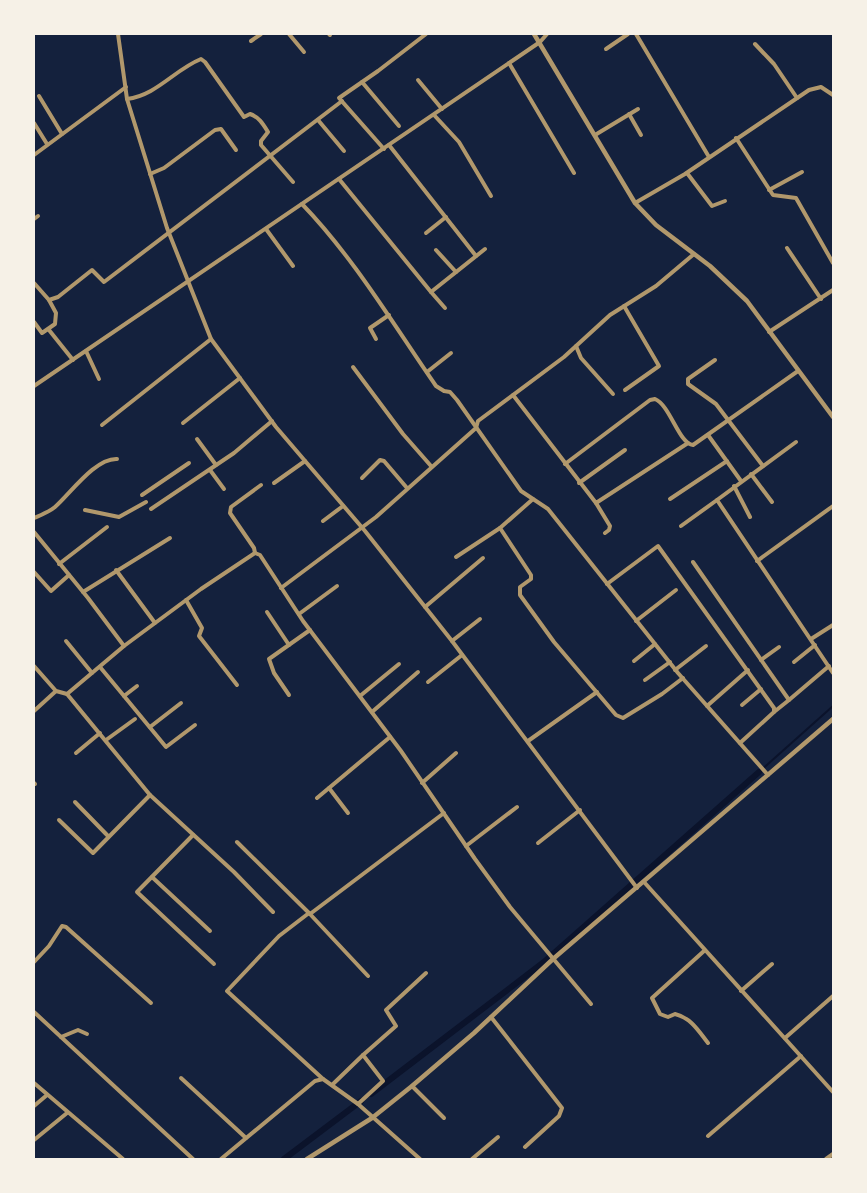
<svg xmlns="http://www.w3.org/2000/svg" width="867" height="1193" font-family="'Varela Round',sans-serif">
	<rect width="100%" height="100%" fill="#14213d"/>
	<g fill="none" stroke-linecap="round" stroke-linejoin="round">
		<!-- stream -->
		<path stroke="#0b132b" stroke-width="2" d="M759,772L833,706"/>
		<!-- canal -->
		<g stroke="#0b132b" stroke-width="6">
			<path d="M371,1094L544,962L759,772"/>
			<path d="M284,1159L361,1101"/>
		</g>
		<!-- minor -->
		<g stroke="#b1986c" stroke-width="4">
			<path d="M118,34L127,99L167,228L211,339L276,427L365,531L452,641L637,888"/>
			<path d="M289,34L304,52"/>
			<path d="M329,34L330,35"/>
			<path d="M636,34L709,157"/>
			<path d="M251,41L261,34"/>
			<path d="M755,44L774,64L797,98"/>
			<path d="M606,49L628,34"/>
			<path d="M509,63L574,173"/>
			<path d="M418,80L442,109"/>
			<path d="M362,82L399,126"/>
			<path d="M39,96L62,134"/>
			<path d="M127,99C157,95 174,70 201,59L205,62L244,117L250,114C259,117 263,124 268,132L261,141V145L293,182"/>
			<path d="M629,114L641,135"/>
			<path d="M434,115L459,142L491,196"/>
			<path d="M318,120L344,151"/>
			<path d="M34,123L47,144"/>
			<path d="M595,135L638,109"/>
			<path d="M736,138L773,195L796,198L833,263"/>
			<path d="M389,145L476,256"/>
			<path d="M384,149L339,98L378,71L426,34"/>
			<path d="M34,155L126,87"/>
			<path d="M687,173L712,206L725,201"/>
			<path d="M150,174L164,168L215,130L221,129L236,150"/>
			<path d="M339,179L431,292L485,249"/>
			<path d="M769,190L802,172"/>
			<path d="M635,203L685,174L809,90L821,87L833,95"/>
			<path d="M302,204C354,258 393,324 436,386L444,391L450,392L457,400L521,491L548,509L678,673L768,775"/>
			<path d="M34,219L38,216"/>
			<path d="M266,229L293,266"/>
			<path d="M426,233L446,217"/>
			<path d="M787,248L821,299"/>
			<path d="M436,250L456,272"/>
			<path d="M34,283L49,300L58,297L92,270L104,282L342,101"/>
			<path d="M431,292L445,308"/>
			<path d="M624,306L659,366L625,390"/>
			<path d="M34,322L42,333L55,324L56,313L49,300"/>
			<path d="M49,330L73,360"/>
			<path d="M769,332L833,290"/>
			<path d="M376,339L370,328L389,315"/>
			<path d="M576,346L581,358L613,394"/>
			<path d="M86,351L99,379"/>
			<path d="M715,360L688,379V384L716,404L763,466"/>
			<path d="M353,367L403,434L431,466"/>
			<path d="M427,372L451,353"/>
			<path d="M34,386L540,42L547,34"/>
			<path d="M513,395L596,503L688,443"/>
			<path d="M183,423L240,378"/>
			<path d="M102,425L211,339"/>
			<path d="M708,435L741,481"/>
			<path d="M197,439L216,465"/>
			<path d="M565,464L650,400L655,399C670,405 679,444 693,445L798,371"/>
			<path d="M210,470L224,489"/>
			<path d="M751,474L772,502"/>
			<path d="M362,478L380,460L384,461L407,488"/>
			<path d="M274,483L305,461"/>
			<path d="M579,483L625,450"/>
			<path d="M734,486L750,517"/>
			<path d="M142,495L189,463"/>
			<path d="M533,499L500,528L531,575V579L520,587V595L554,642L616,715L623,718L662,694L683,678"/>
			<path d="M670,499L727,461"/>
			<path d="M717,500L796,442"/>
			<path d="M596,503L610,526L609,530L605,533"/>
			<path d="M151,509L234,453L272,421"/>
			<path d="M85,510L119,517L146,502"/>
			<path d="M34,518C41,515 49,512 55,507C70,494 95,458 117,459"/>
			<path d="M323,521L343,506"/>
			<path d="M681,526L717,500L833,673"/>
			<path d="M34,532L88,598L124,646"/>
			<path d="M255,553L254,548L230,513L231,507L261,485"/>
			<path d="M456,557L500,528"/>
			<path d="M757,561L833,506"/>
			<path d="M693,562L789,700L774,712"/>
			<path d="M59,564L107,527"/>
			<path d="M116,570L155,623"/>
			<path d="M34,572L51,591L69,575"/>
			<path d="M607,584L658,546L774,708V712L740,743"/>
			<path d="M281,588L376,517L476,428L478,421L564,357L610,315L656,286L694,254"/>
			<path d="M83,592L170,538"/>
			<path d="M186,600L202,628L199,636L237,685"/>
			<path d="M425,607L483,558"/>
			<path d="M267,612L289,645"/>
			<path d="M299,614L337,586"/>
			<path d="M636,621L676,590"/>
			<path d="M811,639L833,625"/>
			<path d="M66,641L92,673"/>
			<path d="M452,641L480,619"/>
			<path d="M761,660L779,647"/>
			<path d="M634,661L655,644"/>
			<path d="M794,662L815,645"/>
			<path d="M34,666L56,691L67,694"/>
			<path d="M100,667L124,696L137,686"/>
			<path d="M675,670L706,646"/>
			<path d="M645,680L670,662"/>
			<path d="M428,682L462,655"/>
			<path d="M289,695L274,673L269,659L310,630"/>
			<path d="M124,696L166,747L195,725"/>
			<path d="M360,696L399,664"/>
			<path d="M789,700L829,666"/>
			<path d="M742,705L761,689"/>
			<path d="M707,706L748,670"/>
			<path d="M34,711L56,691"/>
			<path d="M372,712L418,672"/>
			<path d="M150,727L181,703"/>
			<path d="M106,740L135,719"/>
			<path d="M528,741L597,692"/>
			<path d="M76,753L100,733"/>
			<path d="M34,783L35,784"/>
			<path d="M422,783L456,753"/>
			<path d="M329,788L348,813"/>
			<path d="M317,798L390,737"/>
			<path d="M75,802L108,836"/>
			<path d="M59,820L93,853L150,795"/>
			<path d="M193,835L137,892L214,964"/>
			<path d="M237,842L309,913L368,976"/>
			<path d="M538,843L580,810"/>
			<path d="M466,846L517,807"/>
			<path d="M152,877L210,931"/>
			<path d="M644,882L833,1092"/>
			<path d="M273,912L234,872L150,795L67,694L124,646L201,589L255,553L260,555L303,621L401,751L475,859L510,907L591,1004"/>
			<path d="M309,913L279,936L227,991L323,1079"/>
			<path d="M310,914L444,813"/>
			<path d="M704,951L652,998L660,1014L668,1017L675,1014C691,1018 698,1030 708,1043"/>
			<path d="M34,962L49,946L62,926L66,927L151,1003"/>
			<path d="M741,991L772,964"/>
			<path d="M34,1012L193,1159"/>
			<path d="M491,1017L562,1108L559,1116L525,1147"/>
			<path d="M61,1037L78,1030L87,1034"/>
			<path d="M785,1038L833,996"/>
			<path d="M181,1078L246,1138"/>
			<path d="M34,1083L123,1159"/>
			<path d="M333,1084L363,1055"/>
			<path d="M412,1086L444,1118"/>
			<path d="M358,1104L383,1081L363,1055L396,1026L386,1010L426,973"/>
			<path d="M34,1106L47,1095"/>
			<path d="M708,1136L801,1056"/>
			<path d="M34,1140L67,1113"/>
			<path d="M221,1159L315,1081L323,1079L358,1104L420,1159"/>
			<path d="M472,1159L498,1137"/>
			<path d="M826,1159L833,1154"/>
		</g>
		<!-- tertiary -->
		<g stroke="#b1986c" stroke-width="4.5">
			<path d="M534,34L635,203L656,225L710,266L747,301L833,417"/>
			<path d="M307,1159L372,1118L412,1086L474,1033L553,959L833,719"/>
		</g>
	</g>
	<!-- border -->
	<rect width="867" height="1193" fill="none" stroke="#f6f1e7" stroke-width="70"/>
</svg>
